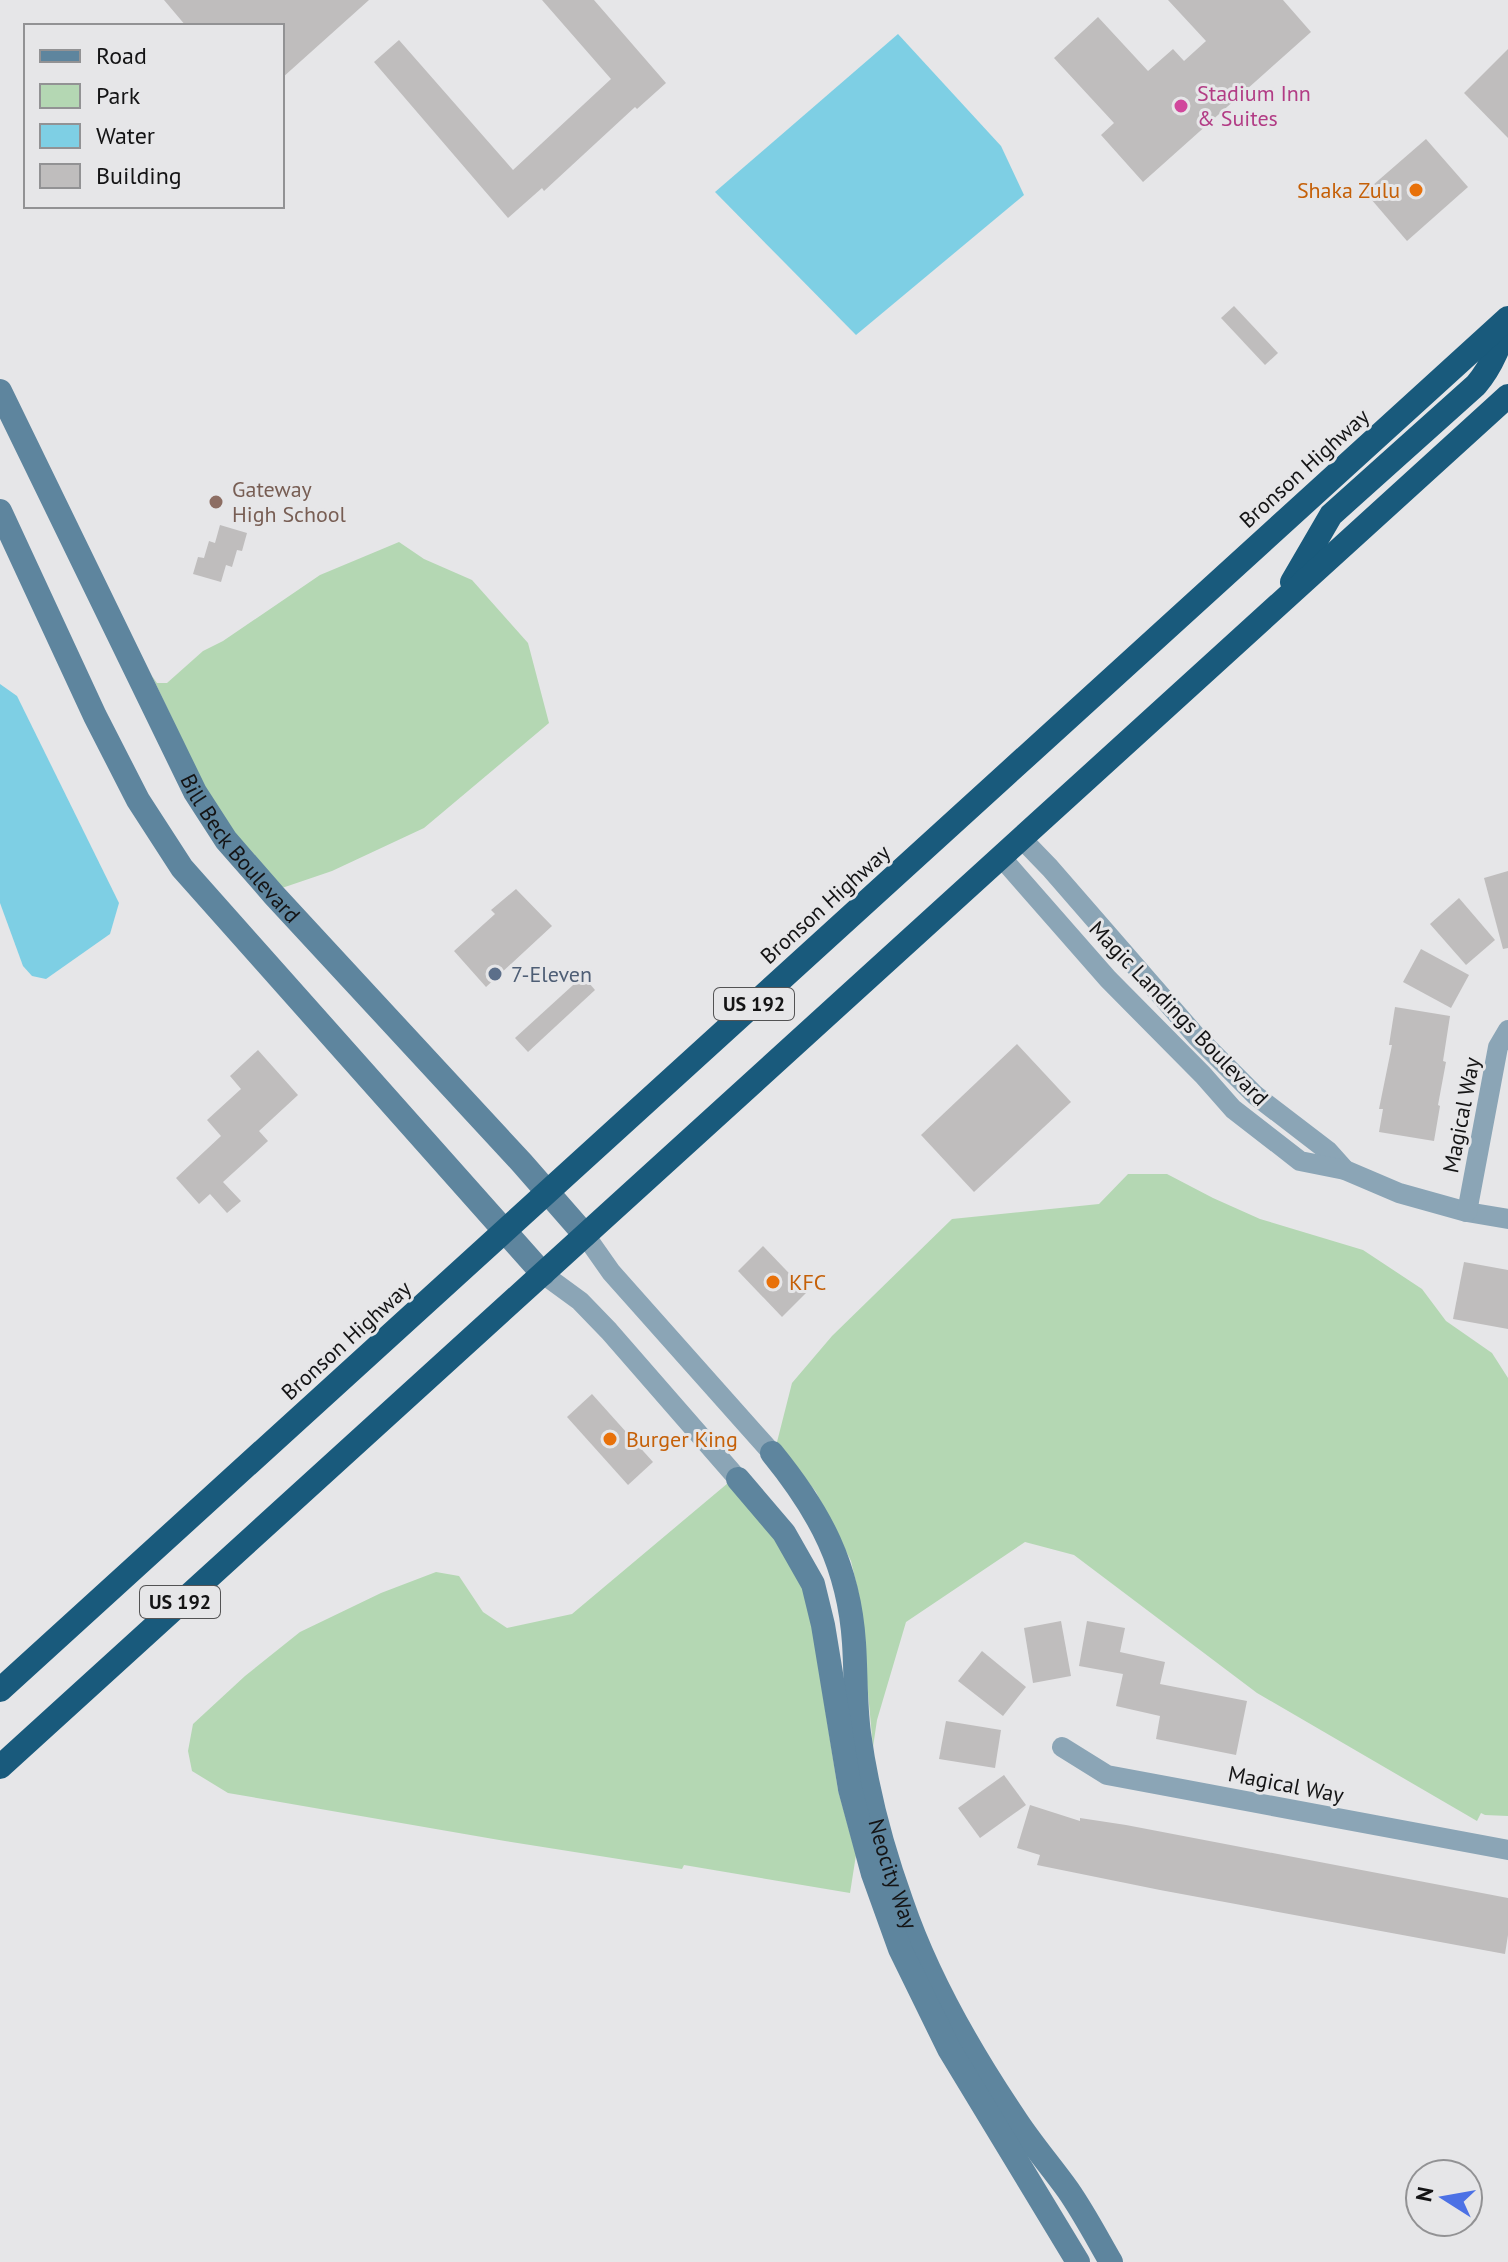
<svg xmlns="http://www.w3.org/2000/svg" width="1508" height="2262" font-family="'PT Sans',sans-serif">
	<rect width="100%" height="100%" fill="#e6e6e8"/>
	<!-- green -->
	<g fill="#b4d7b3">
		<path d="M399,542L424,559L472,580L528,643L549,723L424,828L332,871L282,888L235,834L205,788L152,676L157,683H167L203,651L223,641L320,575Z"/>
		<path d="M1128,1174H1167L1213,1198L1260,1219L1363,1250L1422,1289L1446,1321L1492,1353L1508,1378V1816L1485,1815L1481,1813L1477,1821L1257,1693L1074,1555L1025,1542L906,1622L877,1720L873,1747L859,1595L851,1561L816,1492L777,1442L792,1383L832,1336L952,1219L1099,1204Z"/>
		<path d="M728,1483L775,1538L803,1587L812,1626L838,1790L856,1855L850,1893L684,1865L682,1869L505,1841L228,1793L192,1771L188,1751L193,1724L245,1676L300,1632L381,1593L436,1572L459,1576L483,1612L507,1628L572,1614Z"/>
	</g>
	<!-- water -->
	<g fill="#7ecfe4">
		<path d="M898,34L1001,146L1024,195L856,335L715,192Z"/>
		<path d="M0,684L17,696L119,903L110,934L46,979L32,976L23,966L0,903Z"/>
	</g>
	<!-- building -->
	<g fill="#bfbdbd">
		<path d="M164,0H369L282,78V26H186Z"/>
		<path d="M542,0H594L666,83L637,109L635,107L544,191L542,188L508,218L374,62L399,40L513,170L611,79Z"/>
		<path d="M1168,0H1283L1311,32L1143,182L1101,135L1114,123L1054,58L1098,17L1148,71L1173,49L1184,61L1206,41Z"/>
		<path d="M1508,49V138L1464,93Z"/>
		<path d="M1426,139L1468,187L1407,241L1365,192Z"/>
		<path d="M1234,306L1278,353L1265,365L1221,318Z"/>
		<path d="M220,525L247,533L242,551L237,550L232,567L226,565L221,582L193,574L198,557L204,558L209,541L215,543Z"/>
		<path d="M1508,871V948L1503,949L1484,878Z"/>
		<path d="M516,889L552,926L486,987L454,951L495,914L491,910Z"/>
		<path d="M1459,898L1495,940L1466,965L1430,924Z"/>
		<path d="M1421,949L1469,975L1451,1008L1403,982Z"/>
		<path d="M583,976L595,990L528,1052L515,1038Z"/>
		<path d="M1395,1007L1450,1016L1443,1061L1446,1062L1438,1105L1440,1106L1434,1141L1379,1132L1383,1109H1379L1392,1045H1389Z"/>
		<path d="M1017,1044L1071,1102L974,1192L921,1135Z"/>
		<path d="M258,1050L298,1095L259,1131L268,1141L223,1182L241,1201L227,1213L210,1194L199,1204L176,1178L221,1136L207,1120L241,1089L230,1076Z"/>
		<path d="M763,1246L807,1292L782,1317L738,1271Z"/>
		<path d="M1464,1262L1508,1270V1329L1453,1319Z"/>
		<path d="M592,1394L653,1462L628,1485L567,1417Z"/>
		<path d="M1061,1621L1071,1676L1033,1683L1024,1628Z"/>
		<path d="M1087,1621L1125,1628L1120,1652L1165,1662L1160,1684L1247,1701L1236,1755L1156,1739L1160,1716L1116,1706L1123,1674L1079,1666Z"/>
		<path d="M982,1651L1026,1687L1003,1716L958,1681Z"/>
		<path d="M946,1721L1001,1730L995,1768L939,1759Z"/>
		<path d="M1004,1775L1026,1805L980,1838L958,1808Z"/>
		<path d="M1030,1805L1080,1821V1818L1126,1825L1508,1898V1935L1505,1954L1160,1890L1037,1865L1040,1855L1017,1848Z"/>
	</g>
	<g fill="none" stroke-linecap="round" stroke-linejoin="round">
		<!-- street -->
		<g stroke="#8ba5b6" stroke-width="20">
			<path d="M1021,838L1050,868L1197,1037L1255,1095L1328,1151L1345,1170"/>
			<path d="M1001,857L1108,979L1203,1075L1233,1109L1300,1161L1345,1170L1399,1193L1467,1212L1508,1219"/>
			<path d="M1467,1212L1498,1047L1508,1030"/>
			<path d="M585,1235L611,1272L772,1453"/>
			<path d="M543,1274L580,1301L609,1331L738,1479"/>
			<path d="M1062,1747L1107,1775L1508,1850"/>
		</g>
		<!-- secondary -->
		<g stroke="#5e859e" stroke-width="24">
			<path id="s1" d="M0,391L195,792L226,840L274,895L522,1163L585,1235"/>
			<path d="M0,511L95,716L138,800L182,868L543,1274"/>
			<path id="s2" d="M772,1453C820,1512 849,1566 854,1643C856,1673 855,1703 859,1733C867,1792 882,1848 902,1903C928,1979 969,2050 1014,2117C1030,2142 1050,2165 1068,2190C1084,2213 1097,2238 1111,2262"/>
			<path d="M738,1479L784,1533L813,1584L823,1625L850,1789L873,1874L900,1949L949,2049L1078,2262"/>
		</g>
		<!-- highway -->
		<g stroke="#195a7c" stroke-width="24">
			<path d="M1292,582L1331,515L1476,385C1493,365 1500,344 1508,319"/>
			<path d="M0,1690L1508,318"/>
			<path d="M0,1767L1508,396"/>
		</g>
	</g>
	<!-- markers -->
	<circle fill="#d1479c" stroke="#e6e6e8" stroke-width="3" cx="1181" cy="106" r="8"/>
	<g fill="#e8710a" stroke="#e6e6e8" stroke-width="3">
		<circle cx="1416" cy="190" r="8"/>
		<circle cx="773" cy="1282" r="8"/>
		<circle cx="610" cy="1439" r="8"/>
	</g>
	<circle fill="#8d6e63" stroke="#e6e6e8" stroke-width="3" cx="216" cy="502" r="8"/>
	<circle fill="#5c6f8a" stroke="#e6e6e8" stroke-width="3" cx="495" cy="974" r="8"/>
	<g text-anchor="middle" stroke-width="6" stroke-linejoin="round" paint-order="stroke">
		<!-- shield labels -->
		<g fill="#e6e6e8" stroke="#535354" stroke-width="2">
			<rect x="714" y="988" width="80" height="32" rx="6"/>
			<rect x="140" y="1586" width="80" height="32" rx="6"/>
		</g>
		<g font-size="20" font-weight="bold" fill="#141415">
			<text x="754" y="1011">US 192</text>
			<text x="180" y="1609">US 192</text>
		</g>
		<!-- hotel labels -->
		<g font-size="22" fill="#b23c85" stroke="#e6e6e8" text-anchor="start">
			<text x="1197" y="101">Stadium Inn<tspan x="1197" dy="25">&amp; Suites</tspan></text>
		</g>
		<!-- food labels -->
		<g font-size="22" fill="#c56008" stroke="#e6e6e8" text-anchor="start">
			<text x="1400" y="198" text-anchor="end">Shaka Zulu</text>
			<text x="789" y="1290">KFC</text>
			<text x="626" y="1447">Burger King</text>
		</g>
		<!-- street labels -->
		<g font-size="22" fill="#141415" stroke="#e6e6e8">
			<text transform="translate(1304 468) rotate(-42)" y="8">Bronson Highway</text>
			<text dy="8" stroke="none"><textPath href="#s1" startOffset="518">Bill Beck Boulevard</textPath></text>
			<text transform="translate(825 904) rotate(-42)" y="8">Bronson Highway</text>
			<text transform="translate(1179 1013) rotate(46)" y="8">Magic Landings Boulevard</text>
			<text transform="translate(1461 1115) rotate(-79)" y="8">Magical Way</text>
			<text transform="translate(346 1340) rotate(-42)" y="8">Bronson Highway</text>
			<text transform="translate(1286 1784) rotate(11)" y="8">Magical Way</text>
			<text dy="8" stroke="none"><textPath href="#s2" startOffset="446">Neocity Way</textPath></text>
		</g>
		<!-- education labels -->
		<g font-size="22" fill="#785e54" stroke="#e6e6e8" text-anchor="start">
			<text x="232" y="497">Gateway<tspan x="232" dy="25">High School</tspan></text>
		</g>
		<!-- service labels -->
		<g font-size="22" fill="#4e5e75" stroke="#e6e6e8" text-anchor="start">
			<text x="511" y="982">7-Eleven</text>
		</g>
	</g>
	<!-- legend -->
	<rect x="24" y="24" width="260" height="184" fill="#e6e6e8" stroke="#929294" stroke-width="2"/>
	<rect x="40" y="50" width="40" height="12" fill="#5e859e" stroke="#929294" stroke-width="2"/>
	<text x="96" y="64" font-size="24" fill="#141415">Road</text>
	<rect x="40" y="84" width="40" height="24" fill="#b4d7b3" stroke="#929294" stroke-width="2"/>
	<text x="96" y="104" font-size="24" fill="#141415">Park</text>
	<rect x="40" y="124" width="40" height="24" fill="#7ecfe4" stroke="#929294" stroke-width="2"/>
	<text x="96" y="144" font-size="24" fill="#141415">Water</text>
	<rect x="40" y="164" width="40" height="24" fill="#bfbdbd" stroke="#929294" stroke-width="2"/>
	<text x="96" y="184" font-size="24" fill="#141415">Building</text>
	<!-- north arrow -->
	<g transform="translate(1444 2198) rotate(281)"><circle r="38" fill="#e6e6e8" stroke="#929294" stroke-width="2"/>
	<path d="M0-6L14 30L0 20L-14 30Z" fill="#4c71e5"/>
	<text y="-12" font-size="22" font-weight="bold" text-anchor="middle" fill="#141415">N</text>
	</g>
</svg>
